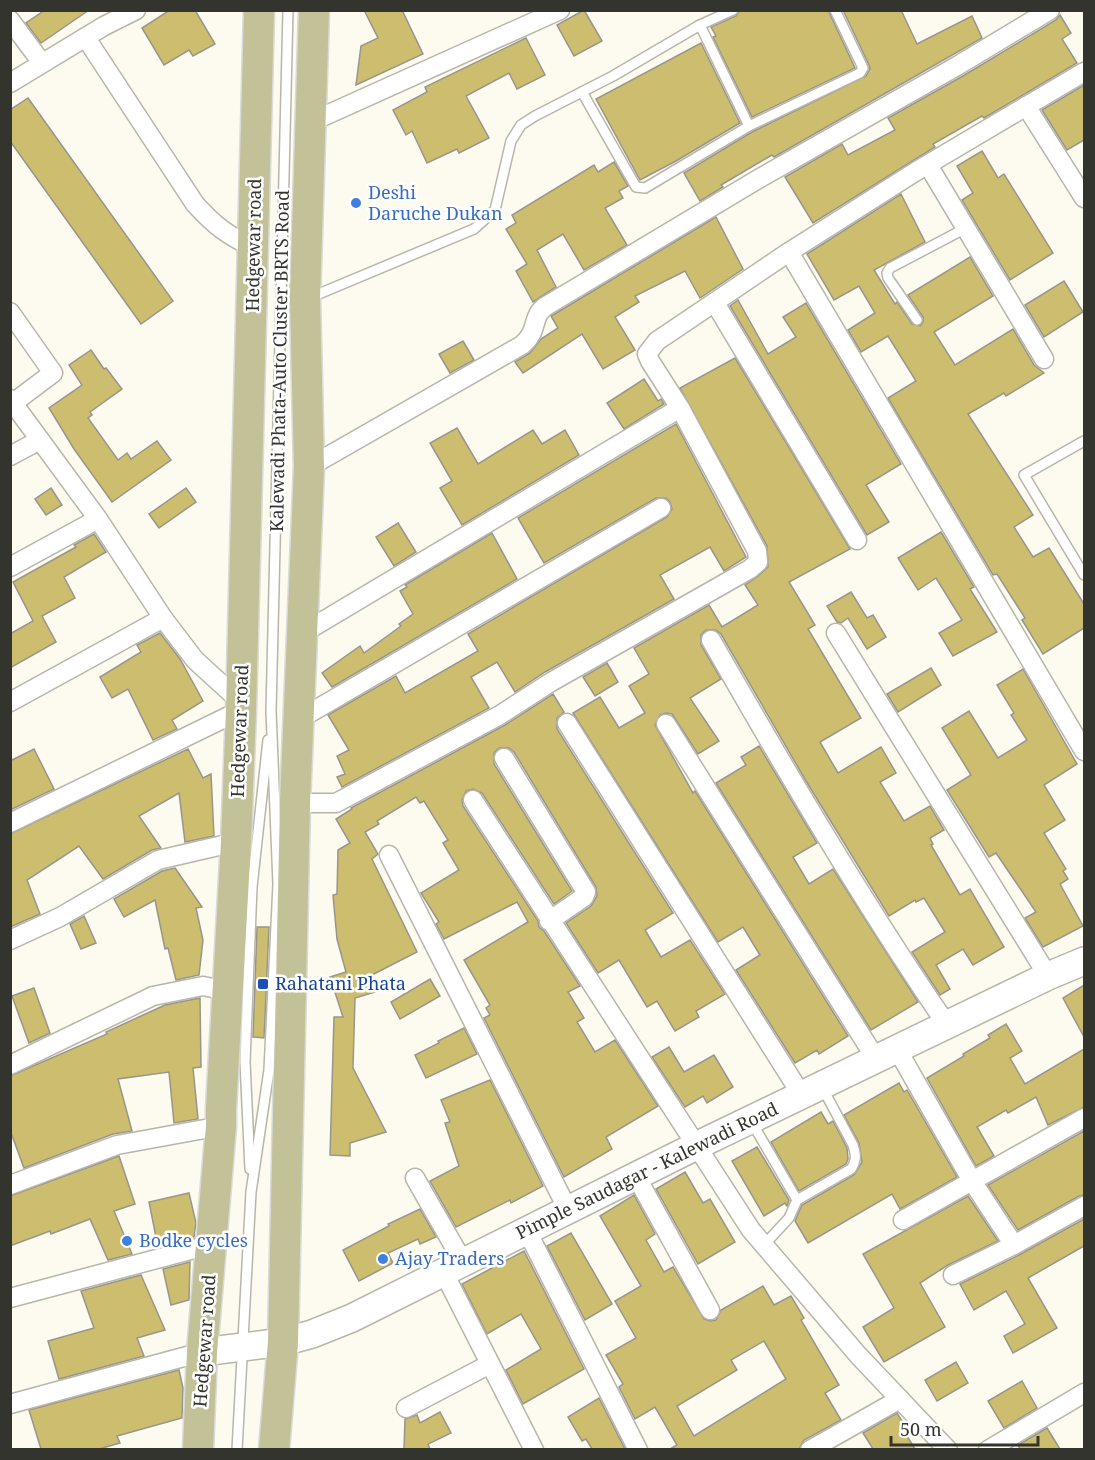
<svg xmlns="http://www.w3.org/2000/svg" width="1095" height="1460" font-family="'Noto Serif',serif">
	<rect width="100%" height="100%" fill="#fdfbef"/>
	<!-- building -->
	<g fill="#cdbd6e" stroke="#98968b" stroke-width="1.5" fill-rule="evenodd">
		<path d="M45,10H89L41,43L26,23Z"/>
		<path d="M170,10H195L215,44L193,56L189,50L164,65L142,28Z"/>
		<path d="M364,10H402L423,54L356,85L361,46L378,38Z"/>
		<path d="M584,10L602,41L574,56L557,25Z"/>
		<path d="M740,10H828L855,68L752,117L713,37L716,36L711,27L736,16Z"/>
		<path d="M843,10H901L917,44L972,16L982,38L774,157L772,155L721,185L723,187L700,201L684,173L752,132L866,76L870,69L869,65Z"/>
		<path d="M1060,15L1071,33L1062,39L1077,63L984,118L982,116L933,144L935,147L813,223L785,177L842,144L848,155L895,130L888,118L963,76L1056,20Z"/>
		<path d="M526,38L545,75L517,89L509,73L466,96L489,138L459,153L457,149L427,163L412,131L406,135L393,110L427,92L425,87Z"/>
		<path d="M701,43L740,123L676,161L640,180L596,99Z"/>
		<path d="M1084,85V140L1067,150L1042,110Z"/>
		<path d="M28,98L173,301L141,324L10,141V110Z"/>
		<path d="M982,151L998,178L1004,174L1053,253L1010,280L962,200L973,193L957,166Z"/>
		<path d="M614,162L628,186L619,191L623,198L605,208L627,245L584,270L563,234L537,250L556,287L533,302L516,271L527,264L506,229L516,223L512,215L594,165L598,172Z"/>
		<path d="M901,194L925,242L874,270L895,304L897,302L912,324L920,326L923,322V317L908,295L970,257L993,296L934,332L955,365L1013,329L1034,365L1044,373L1006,396L1004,393L968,414L1033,515L1014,527L1033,557L1049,548L1084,604V628L1043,654L1022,620L1025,618L997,574L993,575L888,398L916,381L888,336L861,352L848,330L875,313L859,286L834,300L807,254Z"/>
		<path d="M716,217L743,269L700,298L685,271L635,296L639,302L615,317L635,350L603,369L582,334L523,373L515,362L530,353L541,339L558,328L551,316L553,315Z"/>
		<path d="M1064,281L1083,312L1044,337L1025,305Z"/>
		<path d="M738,300L768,354L796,337L783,317L806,303L901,464L866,485L889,522L867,535L730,306Z"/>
		<path d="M463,341L474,360L450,373L439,354Z"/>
		<path d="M91,350L104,369L106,368L122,389L90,412L92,415L88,418L118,460L127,453L131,459L157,441L171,460L112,502L74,449L49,408L82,385L69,365Z"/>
		<path d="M735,358L850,549L789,582L815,625L808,629L861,718L820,742L838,773L881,747L896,773L880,782L904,821L930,806L944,830L930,838L933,844L931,845L960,895L970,889L1004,947L973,965L963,949L936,965L950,989L940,995L912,952L945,932L924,898L916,902L915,900L889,916L806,781L721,634L716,630H706L701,635V645L721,679L690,698L719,741L698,754L672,714L666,713L660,715L655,725L693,793L695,791L848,1036L819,1054L817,1050L795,1063L736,970L760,955L743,927L718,942L573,713L600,697L619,728L645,713L629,686L649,674L634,648L709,605L722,627L758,605L745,585L757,577L768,567L767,546L680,388Z"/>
		<path d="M644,379L658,401L661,399L664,404L624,429L607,403Z"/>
		<path d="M676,424L746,557L724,571L710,547L660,575L674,599L545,672L515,692L497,662L471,677L489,708L342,787L337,777L345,774L337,756L349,750L328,715L396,676L405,693L478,651L468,634L667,517L672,509L670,502L666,498H656L544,563L518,518Z"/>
		<path d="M457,428L478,464L533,430L542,444L565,430L579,455L462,525L440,488L452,481L430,443Z"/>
		<path d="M51,488L62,505L46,515L35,499Z"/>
		<path d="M186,488L196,502L159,528L149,514Z"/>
		<path d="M398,523L416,552L394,566L376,537Z"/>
		<path d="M941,532L974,587L970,589L997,632L953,656L939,633L962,620L936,578L918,590L898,558Z"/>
		<path d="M492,533L517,579L332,687L322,673L360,646L364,653L401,626L399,624L413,614L400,591L407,587L405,585Z"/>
		<path d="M94,534L106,552L64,577L75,598L42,616L56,642L10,668V634L33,621L13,582L76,547L74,545Z"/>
		<path d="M851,592L867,618L873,615L886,637L867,649L848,618L841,623L837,622L827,606Z"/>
		<path d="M160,633L180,659L203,701L172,720L177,729L153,740L128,689L112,698L100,677L141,652L137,645Z"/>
		<path d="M607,663L618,682L595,696L583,677Z"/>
		<path d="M931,668L941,685L898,712L887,694Z"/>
		<path d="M1023,669L1077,764L1044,785L1065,820L1044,833L1066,869L1063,871L1068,879L1060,884L1083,926L1043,947L1025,918L1036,912L996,853L989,857L947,790L971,775L942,728L969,711L998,758L1027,740L1011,715L1014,713L997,685Z"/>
		<path d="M553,694L564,712L557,718V729L673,913L645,930L661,957L690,940L725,994L696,1011L699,1017L675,1031L657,1001L647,1007L619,960L598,973L566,923L591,906L597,896L596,887L514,752L509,748H499L494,753V764L572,891L554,904L482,793L473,789L466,791L462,800L463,806L538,921L539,927L544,931L580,986L568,992L584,1018L577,1022L595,1052L615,1040L658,1106L606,1137L612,1149L564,1177L484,1018L490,1015L486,1008L490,1005L464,960L528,922L517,902L444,939L436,924L439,922L421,893L459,870L443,843L448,840L424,801L420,803L416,797L377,821L379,824L365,832L378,854L372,859L417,952L370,976L375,992L355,998L353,1068L386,1132L350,1143V1156L330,1155L334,1017H343L330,977L346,972L337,939L333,895L337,894L338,850L350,843L336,819L352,809L351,808L505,725Z"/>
		<path d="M759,746L817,843L793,857L809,884L833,869L918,1002L871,1030L716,783L746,765L741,757Z"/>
		<path d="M34,749L54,789L10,810V761Z"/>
		<path d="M188,749L203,778L211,774L214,836L185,842L179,793L139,816L161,848L152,850L103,879L79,846L27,880L40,914L10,927V834Z"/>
		<path d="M175,868L202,907L196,908L203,940L199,975L176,980L168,948L165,949L155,900L124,917L114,899L162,871Z"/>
		<path d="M84,916L96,943L81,949L70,924Z"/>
		<path d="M257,927H269L264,1038L253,1037Z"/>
		<path d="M430,979L440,996L400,1019L391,1002Z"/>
		<path d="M1084,985V1037L1063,998Z"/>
		<path d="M34,988L50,1033L29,1043L12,996Z"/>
		<path d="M200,998L201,1067L193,1068L198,1119L174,1123L169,1072L118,1079L132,1131L113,1134L24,1168L10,1130V1076L107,1034L106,1032L165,1005Z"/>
		<path d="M1006,1024L1022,1051L1010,1058L1025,1084L1084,1049V1107L1048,1125L1036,1097L1008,1113L1006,1110L977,1127L994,1156L976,1166L927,1078L964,1056L963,1054L990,1038L988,1035Z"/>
		<path d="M464,1028L477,1054L426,1078L415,1055L439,1043L438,1041Z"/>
		<path d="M669,1047L684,1072L714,1055L733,1087L707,1103L703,1096L685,1107L652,1057Z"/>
		<path d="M490,1080L543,1186L511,1203L510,1200L456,1227L430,1181L459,1166L445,1123L450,1122L441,1100Z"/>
		<path d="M899,1083L904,1092L907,1090L957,1177L900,1209L892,1194L808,1243L795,1221L802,1205L854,1175L862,1162L859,1143L844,1115Z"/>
		<path d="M821,1112L828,1124L833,1121L847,1148L848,1159L846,1164L799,1191L771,1142Z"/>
		<path d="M1084,1131V1195L1079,1196L1018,1230L988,1185Z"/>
		<path d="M757,1147L789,1200L787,1206L785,1203L764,1216L732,1161Z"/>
		<path d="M119,1156L135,1204L114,1211L132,1254L108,1260L90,1219L51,1234L50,1231L10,1246V1196Z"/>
		<path d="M685,1172L703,1203L710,1199L735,1242L698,1264L656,1189Z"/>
		<path d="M189,1193L196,1223L194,1237L158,1247L149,1202Z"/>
		<path d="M634,1195L655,1234L646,1240L664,1272L673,1267L704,1319L710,1321L716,1320L721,1310L763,1286L774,1305L791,1296L804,1318L801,1320L839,1385L825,1393L841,1420L804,1440L799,1449H670L677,1445L655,1407L635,1419L619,1387L623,1384L606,1355L636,1338L615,1301L641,1286L600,1216ZM764,1341L786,1379L694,1436L677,1406L737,1370L731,1360Z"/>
		<path d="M968,1196L998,1241L948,1265L920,1283L945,1327L884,1362L863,1327L894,1308L863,1254Z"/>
		<path d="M420,1209L436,1237L420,1244L418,1239L388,1253L393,1263L359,1281L343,1250L389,1226L388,1224Z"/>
		<path d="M1084,1219V1246L1028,1278L1057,1328L1013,1353L1004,1336L1025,1324L1006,1291L974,1310L960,1284L1019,1255Z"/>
		<path d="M571,1233L612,1304L585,1320L547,1246Z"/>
		<path d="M524,1251L584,1369L523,1404L506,1370L541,1349L521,1314L487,1334L462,1284Z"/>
		<path d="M190,1262L189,1300L171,1305L163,1269Z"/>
		<path d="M141,1275L165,1330L137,1338L144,1356L59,1379L48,1341L94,1328L81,1291Z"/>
		<path d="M956,1362L968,1383L937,1401L925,1380Z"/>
		<path d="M179,1370L183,1388L182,1418L117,1436L120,1443L99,1449H41L29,1410Z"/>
		<path d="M1022,1381L1037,1408L1004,1428L988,1401Z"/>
		<path d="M599,1398L625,1449H592L586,1439L582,1441L568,1417Z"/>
		<path d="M440,1412L451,1433L428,1444L430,1449H404L405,1419L417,1415L420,1423Z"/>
		<path d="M897,1413L910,1434L907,1436L915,1449H873L863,1433Z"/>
		<path d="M1047,1428L1060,1449H1020L1018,1445Z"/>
	</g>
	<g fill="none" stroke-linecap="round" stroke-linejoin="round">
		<!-- service casing -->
		<g stroke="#b8b6aa" stroke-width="12">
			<g id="service">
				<path d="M700,25L749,126"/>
				<path d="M582,92L636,187L645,188L749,126L860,73L863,68L835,10"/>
				<path d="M309,298L474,229L495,210L511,141L521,125L535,116L613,76L700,25L733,10"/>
				<path d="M917,320L888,278L887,273L890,268L966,228"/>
				<path d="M1084,441L1024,475L1084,575"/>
				<path d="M751,1121L797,1200"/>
				<path d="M250,1169L245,1062L252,887L268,740"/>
				<path d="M764,1245L789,1218L797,1200L851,1169C857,1160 856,1155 853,1145L822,1087"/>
				<path d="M237,1450L251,1192L269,1070L278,884L271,711L288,10"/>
			</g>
		</g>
		<!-- minor casing -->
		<g stroke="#b8b6aa" stroke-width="21">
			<g id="minor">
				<path d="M10,20L42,63"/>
				<path d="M86,38L195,204C215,226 227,235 254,248"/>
				<path d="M10,83L104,26L136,10"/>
				<path d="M1026,106L1084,198"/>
				<path d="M311,122L560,10"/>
				<path d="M928,165L1044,359"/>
				<path d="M789,252L1084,751"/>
				<path d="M715,303L857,540"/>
				<path d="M10,312L53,373L13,403"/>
				<path d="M10,399L98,519L163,618L195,660L241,702"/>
				<path d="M10,456L40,440"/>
				<path d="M309,467L522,345C540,330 530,317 546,306L760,178L957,66L1050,10"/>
				<path d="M10,567L98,519"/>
				<path d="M303,633L680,408"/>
				<path d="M836,633L1048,976"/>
				<path d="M711,640C786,771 862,901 947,1025"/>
				<path d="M10,702L163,618"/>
				<path d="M298,720L661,508"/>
				<path d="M567,723L801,1094"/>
				<path d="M666,724L876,1059"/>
				<path d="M504,758L586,892L584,897L549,921"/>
				<path d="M473,800L751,1230L858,1355L948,1450"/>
				<path d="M295,803H336L500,715L551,682L750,569L758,562L757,551L680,408L650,361L647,354L657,341L789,252L915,172L1084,72"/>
				<path d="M10,823L241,710"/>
				<path d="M389,855L568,1210"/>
				<path d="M10,940L60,917L158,860L236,842"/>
				<path d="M897,1049L972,1181L1084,1118"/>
				<path d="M10,1065L153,996L203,986L227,991"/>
				<path d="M636,1176L710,1310"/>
				<path d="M415,1178L463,1262"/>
				<path d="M10,1185L117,1145L221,1126"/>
				<path d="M903,1220L972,1181L1014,1245"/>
				<path d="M527,1231L638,1450"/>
				<path d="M443,1271L534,1450"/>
				<path d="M953,1275L1014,1245L1084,1206"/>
				<path d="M10,1298L213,1244"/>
				<path d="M10,1404L202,1352"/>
				<path d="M406,1408L490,1364"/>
				<path d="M810,1450L900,1399"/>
				<path d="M988,1450L1084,1393"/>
			</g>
		</g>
		<!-- secondary casing -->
		<g stroke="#b8b6aa" stroke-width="30">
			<path id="secondary" d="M202,1352L283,1342L312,1334L352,1318L696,1146L1048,976L1084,961"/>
		</g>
		<!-- primary casing -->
		<g stroke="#dadada" stroke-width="33">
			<g id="primary">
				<path d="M198,1450L202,1352L221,1126V1109L236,842L241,710L259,10"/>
				<path d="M274,1450L283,1342L295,803L309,467L305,299L314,10"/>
			</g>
		</g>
		<!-- service -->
		<use href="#service" stroke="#fff" stroke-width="9"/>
		<!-- minor -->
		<use href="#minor" stroke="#fff" stroke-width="18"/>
		<!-- secondary -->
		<use href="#secondary" stroke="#fff" stroke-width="27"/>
		<!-- primary -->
		<use href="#primary" stroke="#c2c197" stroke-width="30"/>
	</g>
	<!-- markers -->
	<g fill="#3f7fe0" stroke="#fff" stroke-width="2">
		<circle cx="356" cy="203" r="6"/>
		<circle cx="127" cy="1241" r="6"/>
		<circle cx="383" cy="1259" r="6"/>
	</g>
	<rect fill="#1a4fb4" stroke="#fff" stroke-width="2" x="257" y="978" width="12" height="12" rx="3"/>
	<g text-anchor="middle" stroke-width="5" stroke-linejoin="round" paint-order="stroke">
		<!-- shop labels -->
		<g font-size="18" fill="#366cbe" stroke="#fff" text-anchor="start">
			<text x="368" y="199">Deshi<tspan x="368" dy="21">Daruche Dukan</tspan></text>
			<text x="139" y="1247">Bodke cycles</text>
			<text x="395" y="1265">Ajay Traders</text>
		</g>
		<!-- street labels -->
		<g font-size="18" fill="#34342f" stroke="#fff">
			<text transform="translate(254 245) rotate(-89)" y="6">Hedgewar road</text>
			<text transform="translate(280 361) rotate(-89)" y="6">Kalewadi Phata-Auto Cluster BRTS Road</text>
			<text transform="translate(240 731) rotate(-88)" y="6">Hedgewar road</text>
			<text transform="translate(647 1171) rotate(-26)" y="6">Pimple Saudagar - Kalewadi Road</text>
			<text transform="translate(205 1341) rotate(-86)" y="6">Hedgewar road</text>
		</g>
		<!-- transit labels -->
		<g font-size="18" fill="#164399" stroke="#fff" text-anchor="start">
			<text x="275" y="990">Rahatani Phata</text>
		</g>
	</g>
	<!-- border -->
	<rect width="1095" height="1460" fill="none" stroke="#34342f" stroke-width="24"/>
	<!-- scale -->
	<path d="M891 1436v9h147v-9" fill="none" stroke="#34342f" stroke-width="3"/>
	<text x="900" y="1436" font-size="18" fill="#34342f" stroke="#ffffff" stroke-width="4.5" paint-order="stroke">50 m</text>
</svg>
